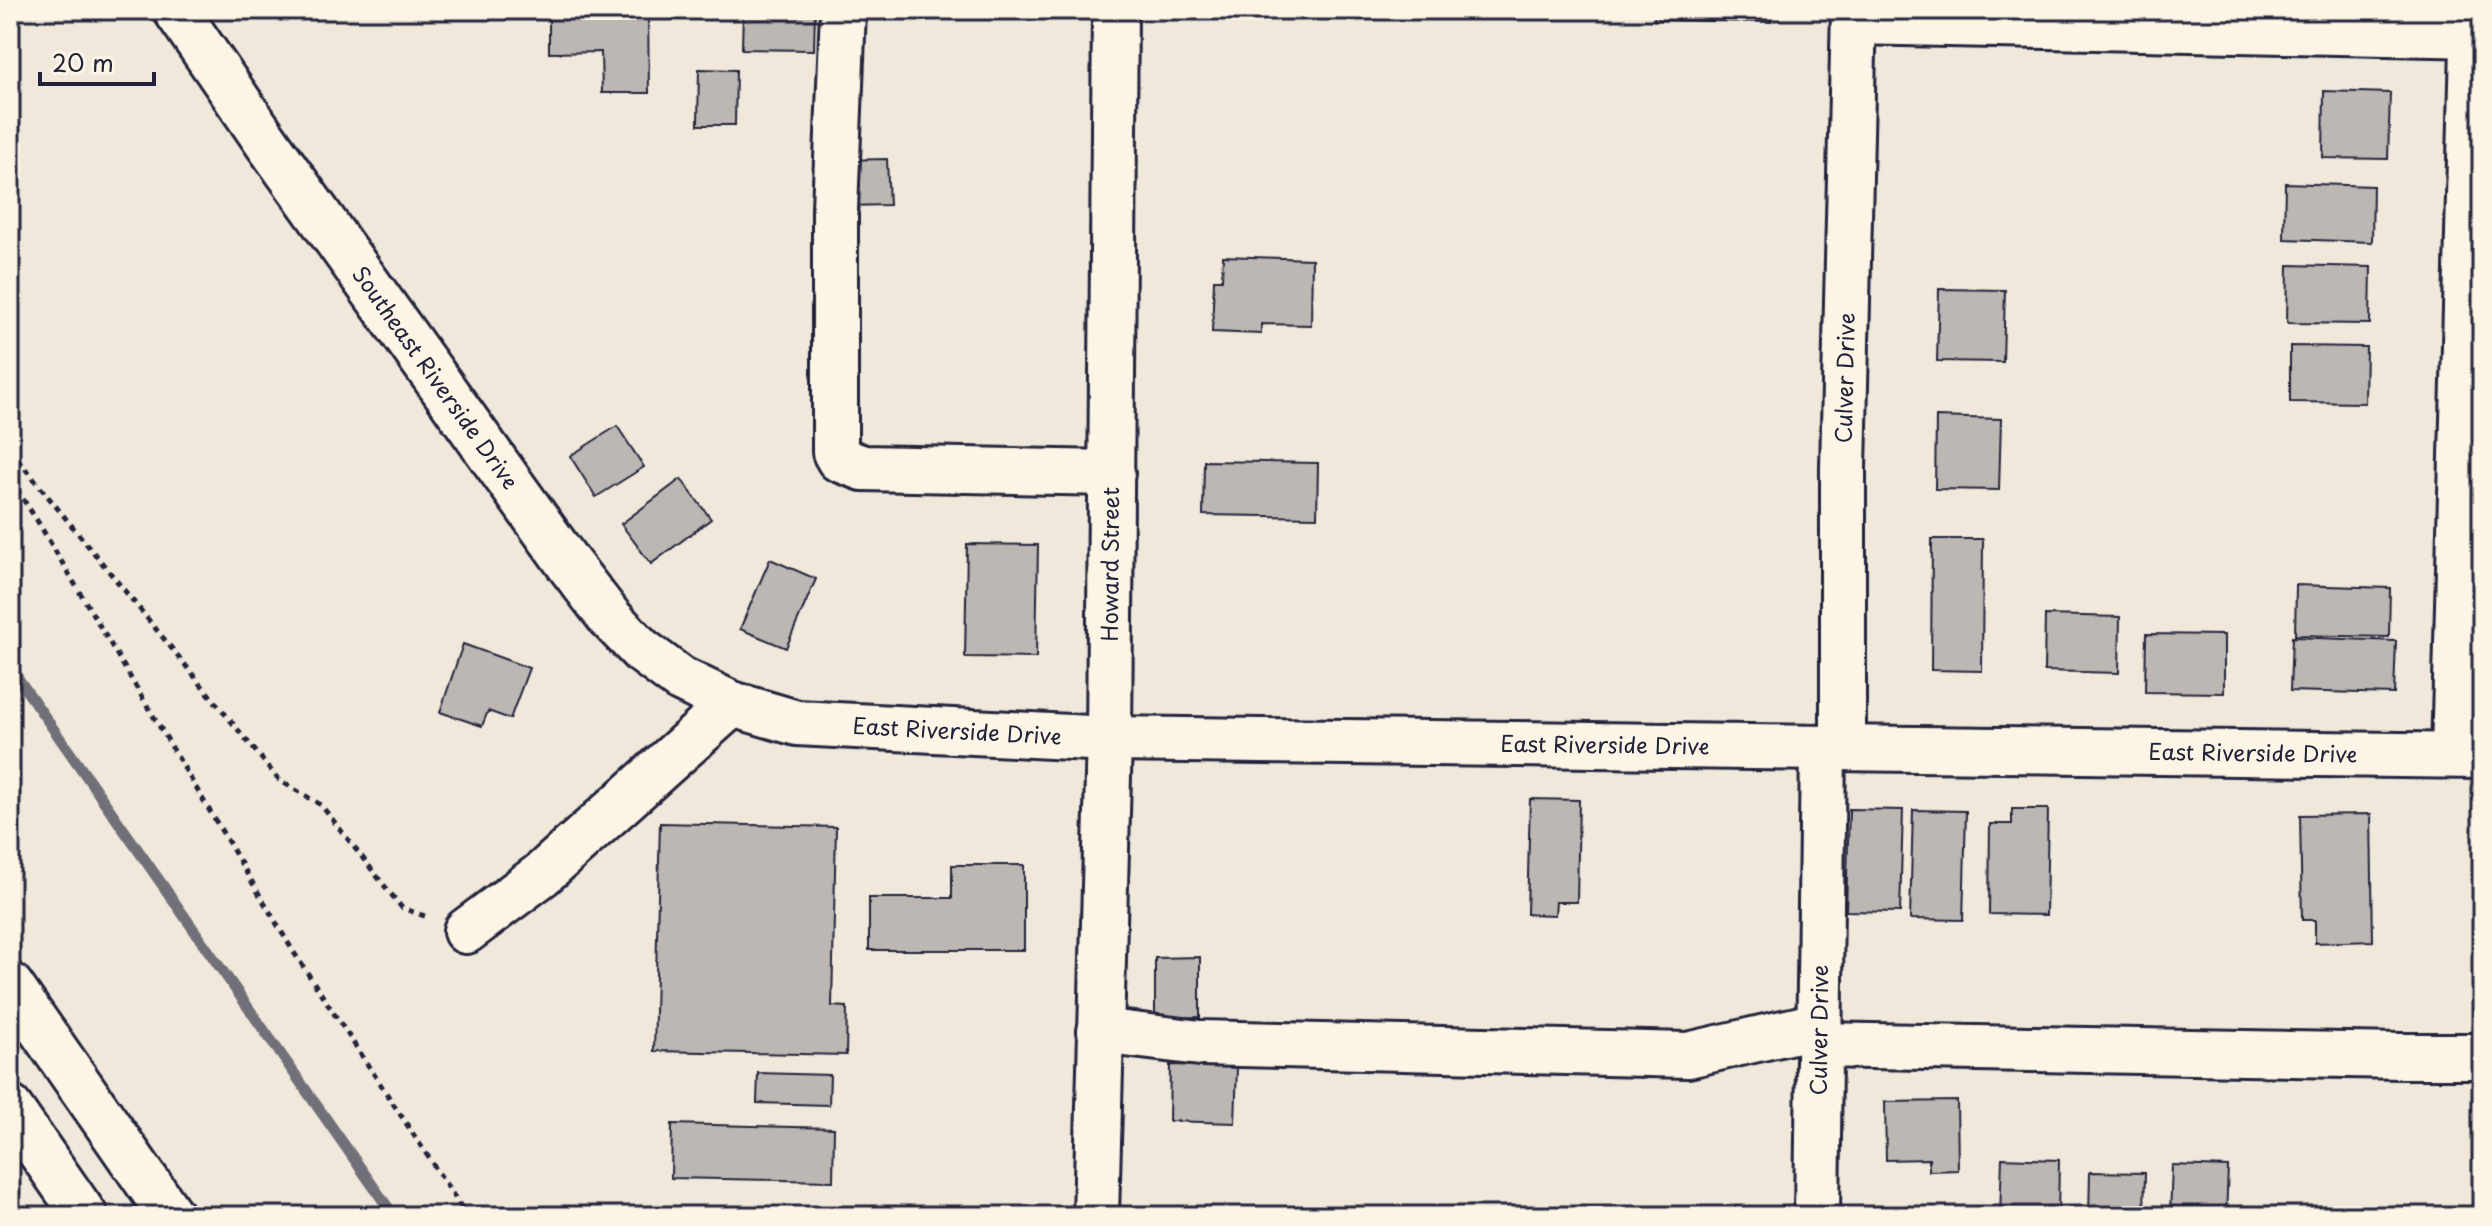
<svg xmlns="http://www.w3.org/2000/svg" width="2492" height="1226" font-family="'Playpen Sans',sans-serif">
	<rect width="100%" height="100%" fill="#efe8db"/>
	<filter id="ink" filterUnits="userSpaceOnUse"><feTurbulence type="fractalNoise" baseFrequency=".0125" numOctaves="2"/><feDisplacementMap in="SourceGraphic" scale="16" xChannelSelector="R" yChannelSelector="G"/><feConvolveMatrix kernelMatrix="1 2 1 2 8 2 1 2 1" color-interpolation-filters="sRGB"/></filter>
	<g filter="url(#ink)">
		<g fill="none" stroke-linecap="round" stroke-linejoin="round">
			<!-- stream -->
			<path stroke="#716f79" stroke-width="11" d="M10,667L394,1216"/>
		</g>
		<!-- building -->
		<g fill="#bcb7b3" stroke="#22223b" stroke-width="2">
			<path d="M549,10H648L649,93H602L601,52L549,53Z"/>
			<path d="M743,10H815L814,50L742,49Z"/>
			<path d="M1655,10H1771V22L1654,20Z"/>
			<path d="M699,69L736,70L735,125H698Z"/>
			<path d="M2324,91L2390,93L2388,159L2323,158Z"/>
			<path d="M887,159L889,205L844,206L842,160Z"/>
			<path d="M2285,183L2373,186L2372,242L2284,239Z"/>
			<path d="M1223,256L1312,259L1311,325L1261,324V334L1212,332L1214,280H1222Z"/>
			<path d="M2288,265L2371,267L2370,324L2287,323Z"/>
			<path d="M1939,289L2005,290L2003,362L1937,361Z"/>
			<path d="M2290,346L2366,347L2365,403L2290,402Z"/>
			<path d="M1936,417L2001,419L1999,490L1935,489Z"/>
			<path d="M617,426L644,467L596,497L570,456Z"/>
			<path d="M1204,461L1318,463L1317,517L1203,515Z"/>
			<path d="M681,479L711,519L651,564L621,524Z"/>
			<path d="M1932,539H1983L1982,671L1931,670Z"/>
			<path d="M967,544L1038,545L1036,658L965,657Z"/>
			<path d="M770,559L816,579L786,648L740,629Z"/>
			<path d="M2296,585L2390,588L2389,637L2295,635Z"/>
			<path d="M2045,615L2120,617L2119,673L2044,671Z"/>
			<path d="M2146,634L2224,635V693L2145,692Z"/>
			<path d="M2292,637L2396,641L2394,694L2290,691Z"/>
			<path d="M463,644L529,668L510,719L488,711L482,726L440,712Z"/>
			<path d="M1530,799L1579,800L1577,902H1556L1555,915L1527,914Z"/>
			<path d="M1849,809L1903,810L1900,912L1846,911Z"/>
			<path d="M2012,809H2048L2046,915L1989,914L1990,824H2012Z"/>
			<path d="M1913,810L1966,811L1963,920L1910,919Z"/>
			<path d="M2371,814L2373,941L2315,943V920H2302L2300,815Z"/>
			<path d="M660,823L836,827L832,1006L847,1007L846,1055L654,1051Z"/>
			<path d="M952,865H1024V950H869V898H952Z"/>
			<path d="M1200,957V1017L1155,1018V958Z"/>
			<path d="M1170,1065L1237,1067L1235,1123L1169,1121Z"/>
			<path d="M758,1073L830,1075L829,1105L757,1103Z"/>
			<path d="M1957,1101L1958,1170L1929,1171V1159L1886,1160L1885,1102Z"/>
			<path d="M672,1124L834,1128L833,1181L671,1178Z"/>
			<path d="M2002,1158L2059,1160L2058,1216H2000Z"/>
			<path d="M2172,1165L2228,1167L2226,1216H2170Z"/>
			<path d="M2090,1172L2145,1173L2144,1216H2089Z"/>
		</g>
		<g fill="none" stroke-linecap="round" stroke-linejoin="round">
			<!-- minor casing -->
			<g stroke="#22223b" stroke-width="50">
				<g id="minor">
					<path id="s1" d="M176,10L268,144L570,566L610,618L641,650L680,679L732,704L797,723L1109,739L2482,756"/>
					<path d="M843,10L835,209V452L839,459L863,468L1112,473"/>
					<path d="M1854,22L2482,35"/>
					<path id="s2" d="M1843,748V468L1854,10"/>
					<path d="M2454,755L2474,10"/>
					<path d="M466,931L541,875L732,704"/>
					<path d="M1100,1031L1200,1043L1688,1055L1818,1025"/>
					<path d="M1818,1045L2403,1056H2482"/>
					<path id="s3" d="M1096,1216L1109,739L1115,10"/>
					<path id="s4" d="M1817,1216L1823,748"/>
				</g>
			</g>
			<!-- highway casing -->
			<g stroke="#22223b" stroke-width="50">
				<g id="highway">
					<path d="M10,985L171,1216"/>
					<path d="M10,1108L85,1216"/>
				</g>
			</g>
			<!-- path -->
			<g stroke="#22223b" stroke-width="5" stroke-dasharray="6 6" stroke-linecap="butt">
				<path d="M10,450L279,780L321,805L402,908L430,918"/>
				<path d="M10,479L38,522L293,951L467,1216"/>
			</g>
			<!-- minor -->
			<use href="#minor" stroke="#fcf5e5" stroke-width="44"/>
			<!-- highway -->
			<use href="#highway" stroke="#fcf5e5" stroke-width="44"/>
		</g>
	</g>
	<g text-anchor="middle" stroke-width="7" stroke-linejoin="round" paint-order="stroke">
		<!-- street labels -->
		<g font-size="22" fill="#22223b" stroke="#fcf5e5">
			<text dy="8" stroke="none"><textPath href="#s1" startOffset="450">Southeast Riverside Drive</textPath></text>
			<text dy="8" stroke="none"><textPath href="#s2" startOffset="370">Culver Drive</textPath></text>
			<text dy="8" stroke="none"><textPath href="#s3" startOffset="652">Howard Street</textPath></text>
			<text dy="8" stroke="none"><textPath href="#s1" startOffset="1126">East Riverside Drive</textPath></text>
			<text dy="8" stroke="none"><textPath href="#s1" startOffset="1774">East Riverside Drive</textPath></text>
			<text dy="8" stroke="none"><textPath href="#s1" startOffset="2422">East Riverside Drive</textPath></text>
			<text dy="8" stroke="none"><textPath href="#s4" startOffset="186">Culver Drive</textPath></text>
		</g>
	</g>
	<!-- margin -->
	<rect width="2492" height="1226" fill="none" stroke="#fcf5e5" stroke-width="40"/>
	<rect x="20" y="20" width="2452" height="1186" fill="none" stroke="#22223b" stroke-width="3" filter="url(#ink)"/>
	<!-- scale -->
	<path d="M40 72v12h114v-12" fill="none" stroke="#22223b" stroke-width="4"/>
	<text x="52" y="72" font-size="24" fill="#22223b" stroke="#fcf5e5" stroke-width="6" paint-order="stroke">20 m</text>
</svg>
